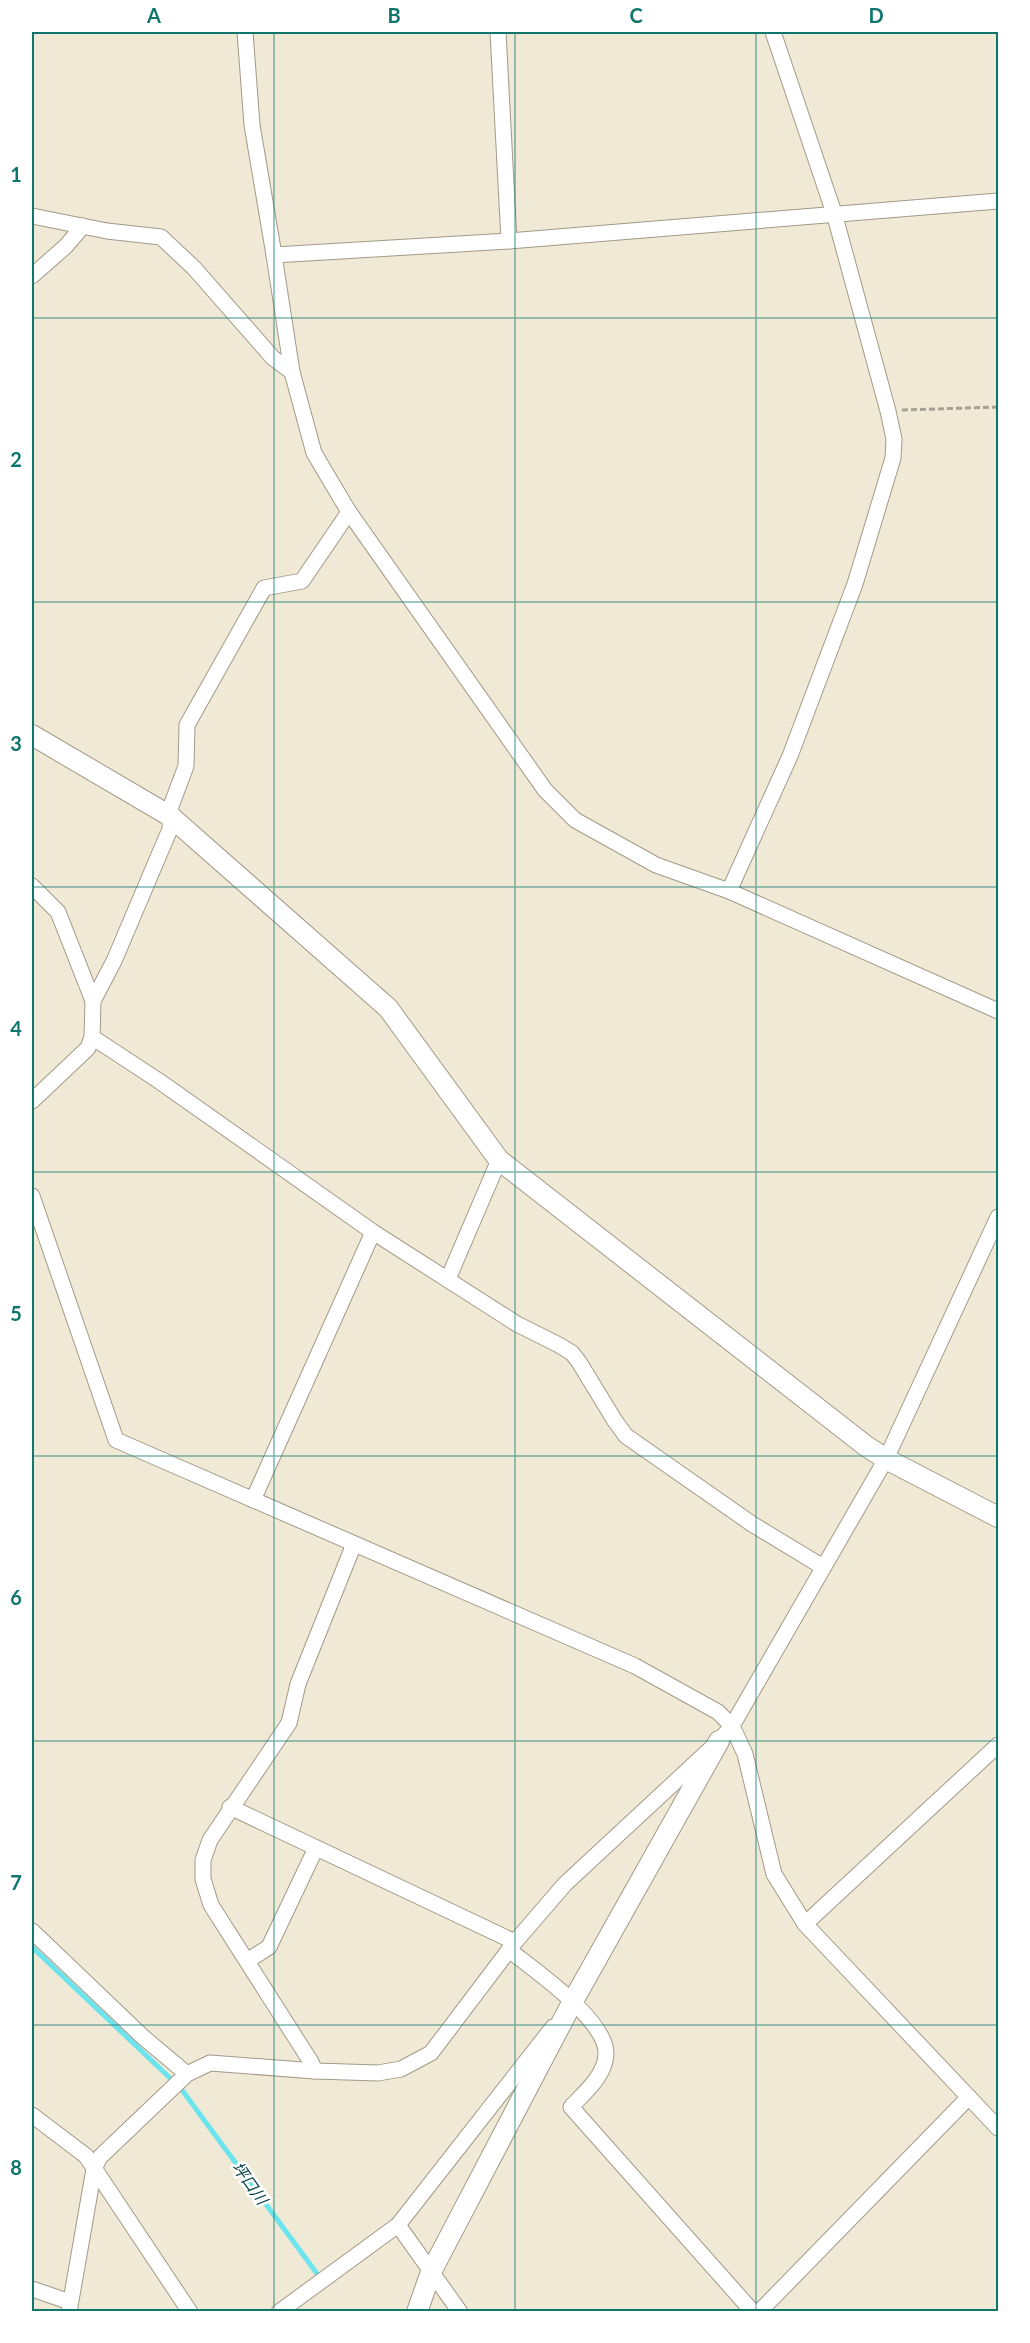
<svg xmlns="http://www.w3.org/2000/svg" width="1030" height="2343" font-family="Lato,'Noto Sans JP',sans-serif">
	<rect width="100%" height="100%" fill="#f0e9d5"/>
	<g fill="none" stroke-linecap="round" stroke-linejoin="round">
		<!-- stream -->
		<g stroke="#6ce4ee" stroke-width="5">
			<path d="M32,1947L170,2078"/>
			<path d="M182,2090L318,2275"/>
		</g>
		<!-- minor casing -->
		<g stroke="#a19a88" stroke-width="17">
			<g id="minor">
				<path d="M245,32L252,125L274,255L509,241L998,201"/>
				<path d="M498,32L509,241"/>
				<path d="M32,216L107,231L161,237L194,268L273,358L292,372L314,453L349,512L545,790L575,820L656,865L729,891L998,1011"/>
				<path d="M274,255L292,372"/>
				<path d="M32,276L66,246L83,226"/>
				<path d="M32,886L58,912L93,1001"/>
				<path d="M729,891L790,756L855,584L893,458L894,439L888,411L834,213L773,32"/>
				<path d="M92,1037L159,1081L373,1232L517,1324L559,1345L572,1353L579,1362L615,1421L626,1436L752,1524L823,1567"/>
				<path d="M32,1101L88,1048L92,1037L93,1001L114,961L170,829L171,806L186,766L187,725L264,588L302,581L349,512"/>
				<path d="M32,1196L116,1440L635,1666L718,1712L732,1726L745,1754L774,1874L805,1924L998,2128"/>
				<path d="M448,1279L499,1160"/>
				<path d="M253,1500L373,1232"/>
				<path d="M230,1807L515,1942"/>
				<path d="M805,1924L998,1745"/>
				<path d="M32,1931L143,2037L187,2074"/>
				<path d="M509,1950C534,1970 607,2020 606,2054C605,2076 585,2092 571,2107L753,2312"/>
				<path d="M247,1961L269,1947L316,1848"/>
				<path d="M315,2071L311,2062L211,1905L203,1879V1860L210,1840L289,1723L298,1684L354,1544"/>
				<path d="M32,2115L86,2156L190,2312"/>
				<path d="M398,2225L460,2312"/>
				<path d="M32,2289L70,2302"/>
				<path d="M69,2312L94,2169L100,2157L187,2074L210,2063L315,2071L378,2073L401,2069L431,2053L515,1942L565,1884L719,1741L732,1726L886,1459L998,1217"/>
				<path d="M279,2312L398,2225L553,2027"/>
				<path d="M759,2312L969,2097"/>
			</g>
		</g>
		<!-- tertiary casing -->
		<g stroke="#a19a88" stroke-width="22">
			<g id="tertiary">
				<path d="M32,735L170,816L388,1008L499,1160L866,1446L886,1459L998,1517"/>
				<path d="M417,2312L431,2272L573,2001L719,1741"/>
			</g>
		</g>
		<!-- path -->
		<path stroke="#a6a191" stroke-width="3" stroke-dasharray="6 3" stroke-linecap="butt" d="M902,410L998,407"/>
		<!-- minor -->
		<use href="#minor" stroke="#fff" stroke-width="15"/>
		<!-- tertiary -->
		<use href="#tertiary" stroke="#fff" stroke-width="20"/>
	</g>
	<!-- grid -->
	<path fill="none" stroke="#0f766e" stroke-width="1.5" stroke-opacity="0.55" d="M274,32V2312M515,32V2312M756,32V2312M32,318H998M32,602H998M32,887H998M32,1172H998M32,1456H998M32,1741H998M32,2025H998"/>
	<g text-anchor="middle" stroke-width="5" stroke-linejoin="round" paint-order="stroke">
		<!-- water labels -->
		<g font-size="16" font-style="italic" fill="#033e42" stroke="#fff">
			<text transform="translate(250 2183) rotate(54)" y="6">坪口川</text>
		</g>
	</g>
	<!-- border -->
	<rect width="1030" height="2343" fill="none" stroke="#ffffff" stroke-width="66"/>
	<rect x="33" y="33" width="964" height="2277" fill="none" stroke="#0f766e" stroke-width="2"/>
	<g font-size="20" text-anchor="middle" font-weight="bold" fill="#0f766e">
		<text x="154" y="23">A</text>
		<text x="394" y="23">B</text>
		<text x="636" y="23">C</text>
		<text x="876" y="23">D</text>
		<text x="16" y="182">1</text>
		<text x="16" y="467">2</text>
		<text x="16" y="751">3</text>
		<text x="16" y="1036">4</text>
		<text x="16" y="1321">5</text>
		<text x="16" y="1605">6</text>
		<text x="16" y="1890">7</text>
		<text x="16" y="2175">8</text>
	</g>
</svg>
